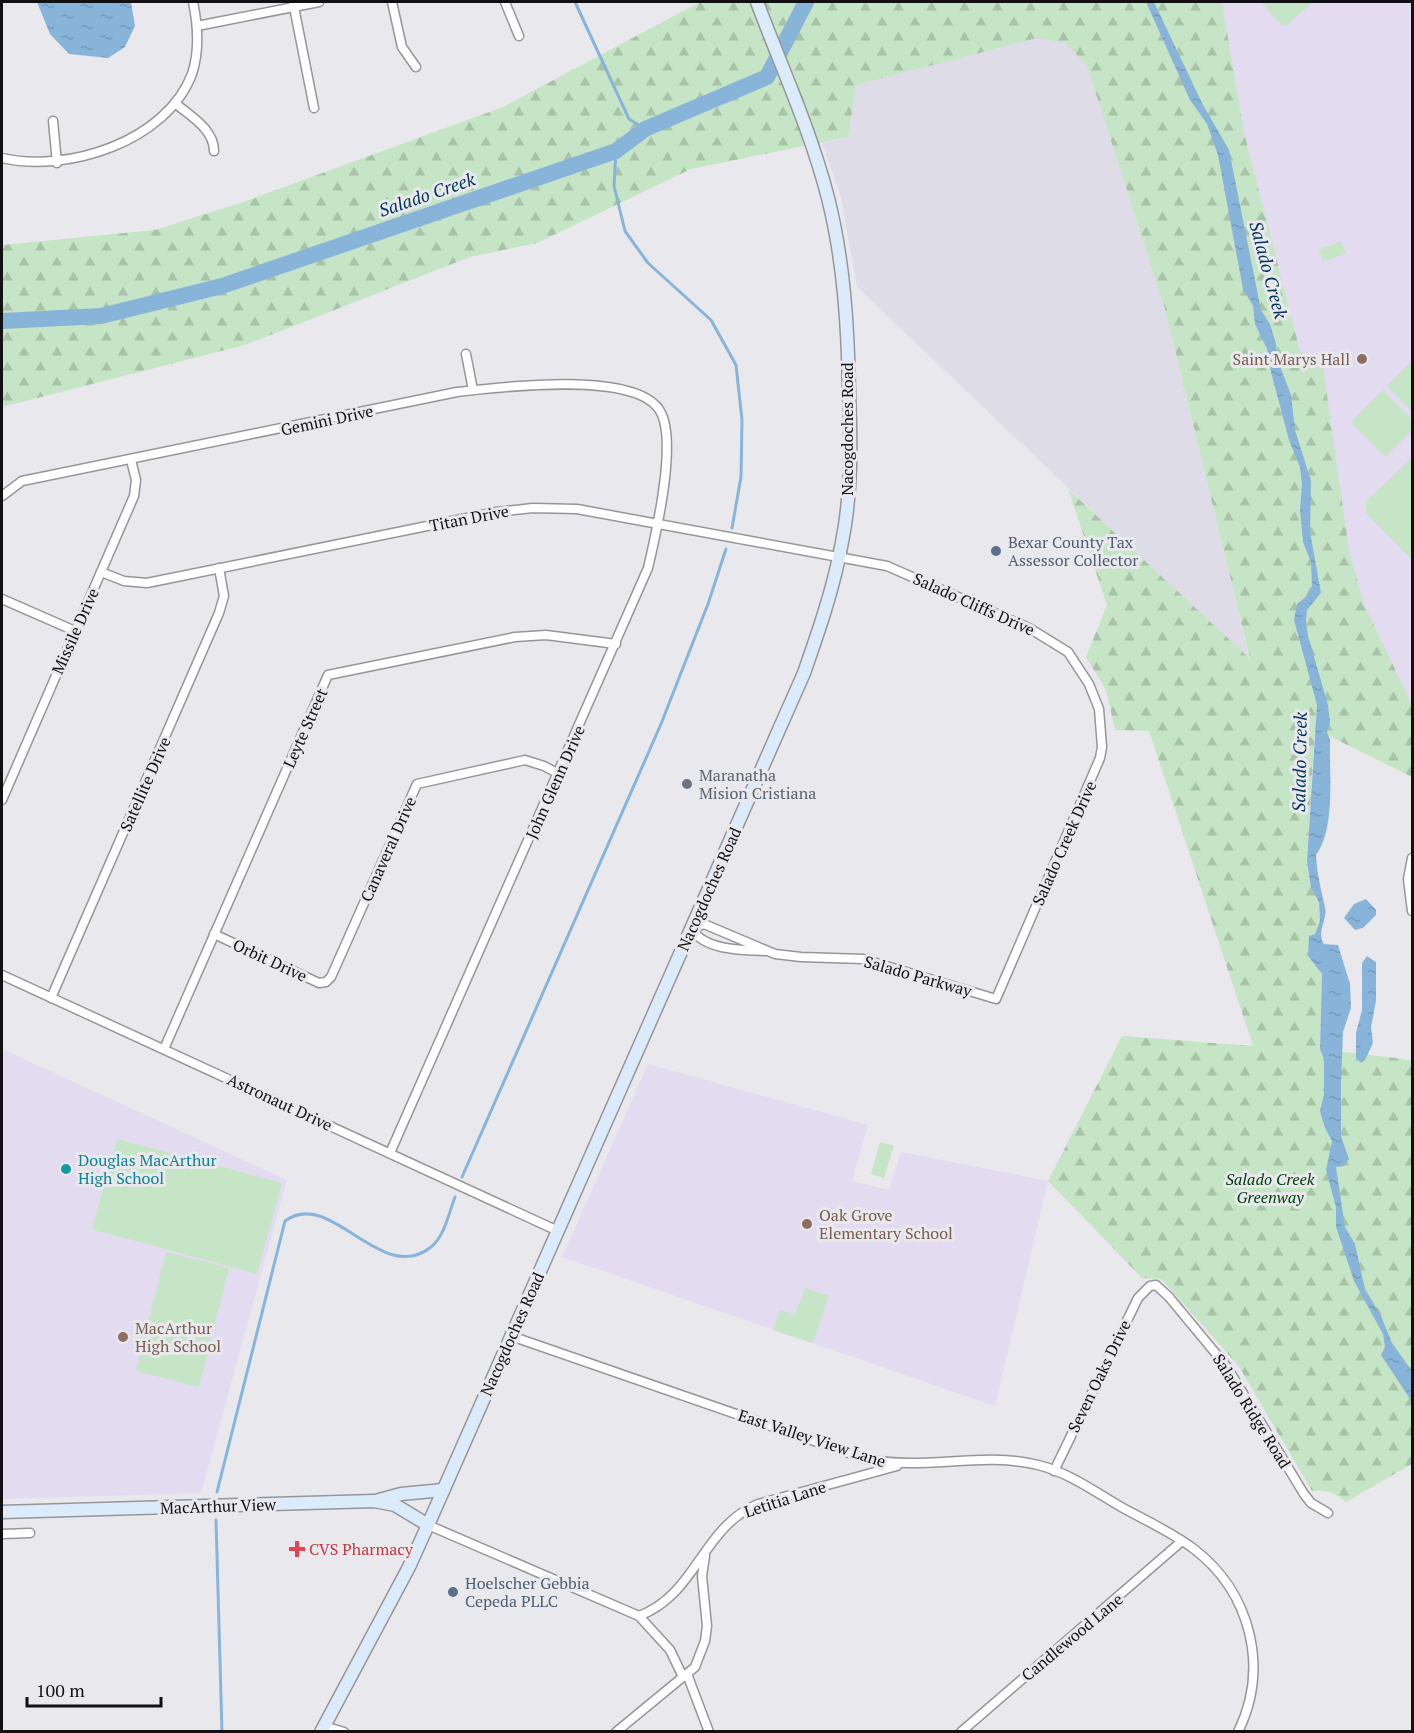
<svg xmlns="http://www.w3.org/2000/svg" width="1414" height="1733" font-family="'PT Serif',serif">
	<defs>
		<pattern id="forest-firs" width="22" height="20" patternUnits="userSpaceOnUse" patternTransform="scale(1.5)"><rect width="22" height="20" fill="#c6e4c6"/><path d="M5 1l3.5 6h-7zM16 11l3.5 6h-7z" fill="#a9c3a9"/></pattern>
		<pattern id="water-ripples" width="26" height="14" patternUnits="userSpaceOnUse" patternTransform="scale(1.5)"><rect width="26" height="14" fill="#89b4da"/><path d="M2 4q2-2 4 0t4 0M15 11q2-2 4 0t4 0" fill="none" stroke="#759aba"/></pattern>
	</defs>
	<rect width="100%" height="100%" fill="#e9e9ed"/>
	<!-- built -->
	<path fill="#dddce7" d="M1037,38L1065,43L1087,66L1165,309L1250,661L857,287L841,197L822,143L848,137L855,85Z"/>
	<!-- education -->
	<g fill="#e3dbf0">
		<path d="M1222,2H1412V705L1364,604L1349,550L1323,368L1300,351L1244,132Z"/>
		<path d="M2,1049L287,1180L201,1493L2,1499Z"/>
		<path d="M648,1064L868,1125L852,1181L889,1190L901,1152L1048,1181L995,1406L562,1257Z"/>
	</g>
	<!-- green -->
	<g fill="#c6e4c6">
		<path d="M1261,2H1313L1288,24L1281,25Z"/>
		<path d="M1341,241L1346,253L1323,262L1319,250Z"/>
		<path d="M1412,361V412L1387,386Z"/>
		<path d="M1383,390L1412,420V430L1385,457L1351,422Z"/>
		<path d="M1412,458V560L1366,513V501Z"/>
		<path d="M117,1139L282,1183L257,1274L92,1229Z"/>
		<path d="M880,1142L894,1146L884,1178L871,1174Z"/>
		<path d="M166,1252L229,1268L199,1387L136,1371Z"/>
		<path d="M805,1288L829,1296L813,1343L773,1330L780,1310L795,1315Z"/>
	</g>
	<!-- forest -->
	<path fill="url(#forest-firs)" d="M700,2H1222L1244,132L1300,351L1323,367L1349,550L1364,604L1412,705V777L1315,729L1307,861L1311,888L1319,902L1320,921L1311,961L1320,968L1322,974L1320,1049L1412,1060V1464L1346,1502C1335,1493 1327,1489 1312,1491L1238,1365L1161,1279L1142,1278L1048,1181L1122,1036L1253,1046L1149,731L1115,730L1106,690L1086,657L1107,605L1068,489L1250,659L1165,309L1087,66L1065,43L1037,38L856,85L848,137L691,169L537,243L470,257L245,345L2,407V245L155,230L246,201L503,107Z"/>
	<!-- water -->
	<g fill="url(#water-ripples)">
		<path d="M37,2H131L135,26L125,47L108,58L69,54L50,34Z"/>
		<path d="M1146,2H1154L1202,103L1229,150L1261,310L1270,324L1276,344L1278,361L1291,395L1295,430L1311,481L1310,532L1321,593L1307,610L1306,621L1308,636L1328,705L1330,722L1327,733L1330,739C1329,772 1336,828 1316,855C1317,874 1321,889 1325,907C1328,919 1316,932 1324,944L1338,945L1350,984L1351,1008L1343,1032L1341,1083V1136L1349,1159L1344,1166L1336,1167L1345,1227L1355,1244L1365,1289L1381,1316L1392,1343L1412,1371V1402L1381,1355L1385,1347L1383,1334L1354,1281L1336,1227V1207L1326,1170L1332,1141L1325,1128L1320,1111L1324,1095V1059L1320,1049L1322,974L1308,956L1309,936L1315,934L1320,921L1319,902L1311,888L1307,861L1317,705L1294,620L1297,604L1308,595L1312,586L1311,562L1303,542L1300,510L1302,484L1300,467L1289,440L1271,372L1267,349L1255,324L1253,306L1243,289L1218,155L1207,124L1190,100Z"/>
		<path d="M1366,899L1376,910V915L1363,928L1355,930L1344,918L1354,904Z"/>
		<path d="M1367,956L1376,962V1001L1371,1027L1373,1043L1365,1060L1361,1063L1356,1058V1033L1362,1010V963Z"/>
	</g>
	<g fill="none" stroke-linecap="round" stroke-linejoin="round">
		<!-- stream -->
		<g stroke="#89b4da" stroke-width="3">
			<path d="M575,2L629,119L645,129"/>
			<path d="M616,151L614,186L625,231L648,263L711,320L736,365L742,420L741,477L732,528"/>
			<path d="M462,1177L661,724L708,604L726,549"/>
			<path d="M217,1492L285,1221C331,1187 381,1287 431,1247C445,1236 449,1212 455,1197"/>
			<path d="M216,1520L222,1732"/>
		</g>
		<!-- river -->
		<path stroke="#89b4da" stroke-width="16" d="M2,321L101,316L222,286L616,151L645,129L767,77L806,2"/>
		<!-- street casing -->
		<g stroke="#969699" stroke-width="11">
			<g id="street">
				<path d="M293,2L314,108"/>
				<path d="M392,2L402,47L416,67"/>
				<path d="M505,2L519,36"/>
				<path d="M197,26L319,2"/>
				<path d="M175,103C190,116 214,129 214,151"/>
				<path d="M53,121L57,163"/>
				<path d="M2,158C67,173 166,142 192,74C200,50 198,26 193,2"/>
				<path d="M466,354L473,390"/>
				<path d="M2,496L22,481L457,392C500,387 636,370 660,411C678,441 656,534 648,568L390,1153"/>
				<path d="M101,572L124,581L147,583L496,512L533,508L577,509L887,566L1029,628L1068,652L1089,684L1099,709L1102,747L1100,758L996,999L863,959L801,957L775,954L704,924L691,929C706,951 743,950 767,951"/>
				<path d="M2,599L75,631"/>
				<path d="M2,800L134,496L136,480L131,460"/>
				<path d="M1412,858L1408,879L1412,911"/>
				<path d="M214,934L319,983L326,982L331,977L417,784L525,760L544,766L559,774"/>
				<path d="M2,975L558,1231"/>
				<path d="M51,998L219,613L224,596L219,568"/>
				<path d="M164,1049L328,675L515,637L546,635L616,644"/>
				<path d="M511,1336L866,1459C925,1471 982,1451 1038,1465C1068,1472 1097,1493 1123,1508C1147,1521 1173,1533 1194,1549C1250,1592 1270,1667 1238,1732"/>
				<path d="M1054,1471L1138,1298L1150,1286L1156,1285L1169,1297L1227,1367L1304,1494L1311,1503L1328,1513"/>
				<path d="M428,1525L639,1616L670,1650L683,1677"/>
				<path d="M2,1534L30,1533"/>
				<path d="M639,1616C698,1593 701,1528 758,1504L897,1466"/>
				<path d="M687,1674L709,1732"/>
				<path d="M324,1726L344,1732"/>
				<path d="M616,1732L695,1667L705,1641L707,1626L702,1576L705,1556"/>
				<path d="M961,1732L1182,1541"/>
			</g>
		</g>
		<!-- secondary casing -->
		<g stroke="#969699" stroke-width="15">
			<g id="secondary">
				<path d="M379,1500L401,1494L443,1490"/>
				<path d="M2,1512L374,1501L395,1505L428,1525"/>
				<path d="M321,1732L409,1567L428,1525L804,673C819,630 834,587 842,542C852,493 851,442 849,392C848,328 844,261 828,198C811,131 781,66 757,2"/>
			</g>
		</g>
		<!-- street -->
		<use href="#street" stroke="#fff" stroke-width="8"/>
		<!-- secondary -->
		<use href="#secondary" stroke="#dcebfa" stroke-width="12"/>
	</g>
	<!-- markers -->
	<g fill="#8d6e63" stroke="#e9e9ed" stroke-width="2">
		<circle cx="1362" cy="359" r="6"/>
		<circle cx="807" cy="1224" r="6"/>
		<circle cx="123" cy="1337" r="6"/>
	</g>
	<g fill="#5c6f8a" stroke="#e9e9ed" stroke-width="2">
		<circle cx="996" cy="551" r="6"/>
		<circle cx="453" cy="1592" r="6"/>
	</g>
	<circle fill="#6b7280" stroke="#e9e9ed" stroke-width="2" cx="687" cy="784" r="6"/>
	<circle fill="#0f9aa8" stroke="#e9e9ed" stroke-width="2" cx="66" cy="1169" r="6"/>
	<path fill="#e0444e" stroke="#e9e9ed" stroke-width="2" d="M294 1540h6v6h6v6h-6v6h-6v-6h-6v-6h6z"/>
	<g text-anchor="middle" stroke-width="6" stroke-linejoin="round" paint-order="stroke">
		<!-- education labels -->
		<g font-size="16" fill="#785e54" stroke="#e9e9ed" text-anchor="start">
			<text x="1350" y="365" text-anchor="end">Saint Marys Hall</text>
			<text x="819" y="1221">Oak Grove<tspan x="819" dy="18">Elementary School</tspan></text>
			<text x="135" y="1334">MacArthur<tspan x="135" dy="18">High School</tspan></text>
		</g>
		<!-- street labels -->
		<g font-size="16" fill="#111113" stroke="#e9e9ed">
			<text transform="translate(327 420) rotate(-12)" y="6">Gemini Drive</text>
			<text transform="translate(847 429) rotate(-90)" y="6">Nacogdoches Road</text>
			<text transform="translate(469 518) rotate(-11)" y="6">Titan Drive</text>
			<text transform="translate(974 604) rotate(24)" y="6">Salado Cliffs Drive</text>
			<text transform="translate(75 631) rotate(-66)" y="6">Missile Drive</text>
			<text transform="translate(305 728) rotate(-66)" y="6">Leyte Street</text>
			<text transform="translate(555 782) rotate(-66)" y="6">John Glenn Drive</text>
			<text transform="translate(145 784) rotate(-66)" y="6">Satellite Drive</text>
			<text transform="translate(1064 843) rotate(-66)" y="6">Salado Creek Drive</text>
			<text transform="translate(388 849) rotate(-66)" y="6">Canaveral Drive</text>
			<text transform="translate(709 889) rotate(-66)" y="6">Nacogdoches Road</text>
			<text transform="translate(270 960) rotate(25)" y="6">Orbit Drive</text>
			<text transform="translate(918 976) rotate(16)" y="6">Salado Parkway</text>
			<text transform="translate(280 1102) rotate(25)" y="6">Astronaut Drive</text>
			<text transform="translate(512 1334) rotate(-66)" y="6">Nacogdoches Road</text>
			<text transform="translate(1099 1376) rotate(-64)" y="6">Seven Oaks Drive</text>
			<text transform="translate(1252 1411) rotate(58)" y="6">Salado Ridge Road</text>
			<text transform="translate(812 1438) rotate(18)" y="6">East Valley View Lane</text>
			<text transform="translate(785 1499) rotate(-18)" y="6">Letitia Lane</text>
			<text transform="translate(218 1506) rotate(-2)" y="6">MacArthur View</text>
			<text transform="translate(1072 1637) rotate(-40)" y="6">Candlewood Lane</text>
		</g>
		<!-- service labels -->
		<g font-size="16" fill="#4e5e75" stroke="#e9e9ed" text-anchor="start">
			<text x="1008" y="548">Bexar County Tax<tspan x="1008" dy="18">Assessor Collector</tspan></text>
			<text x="465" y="1589">Hoelscher Gebbia<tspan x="465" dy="18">Cepeda PLLC</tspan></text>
		</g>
		<!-- worship labels -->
		<g font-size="16" fill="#5b616d" stroke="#e9e9ed" text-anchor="start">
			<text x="699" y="781">Maranatha<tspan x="699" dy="18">Mision Cristiana</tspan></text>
		</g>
		<!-- culture labels -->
		<g font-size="16" fill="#0d838f" stroke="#e9e9ed" text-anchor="start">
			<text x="78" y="1166">Douglas MacArthur<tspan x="78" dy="18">High School</tspan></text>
		</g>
		<!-- park labels -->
		<g font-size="16" font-style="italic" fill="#00400b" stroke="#e9e9ed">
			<text x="1270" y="1185">Salado Creek<tspan x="1270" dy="18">Greenway</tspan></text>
		</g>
		<!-- health labels -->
		<g font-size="16" fill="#be3a42" stroke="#e9e9ed" text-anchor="start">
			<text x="309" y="1555">CVS Pharmacy</text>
		</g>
		<!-- water labels -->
		<g font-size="18" font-style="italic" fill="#003458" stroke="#e9e9ed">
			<text transform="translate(427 195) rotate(-19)" y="6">Salado Creek</text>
			<text transform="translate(1268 270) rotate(75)" y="6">Salado Creek</text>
			<text transform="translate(1300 762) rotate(-89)" y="6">Salado Creek</text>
		</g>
	</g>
	<!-- border -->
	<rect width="1414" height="1733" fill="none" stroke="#111113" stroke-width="6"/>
	<!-- scale -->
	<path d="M27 1697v9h134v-9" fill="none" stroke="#111113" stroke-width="3"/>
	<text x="36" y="1697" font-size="18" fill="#111113" stroke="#e9e9ed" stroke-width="4.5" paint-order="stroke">100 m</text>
</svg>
